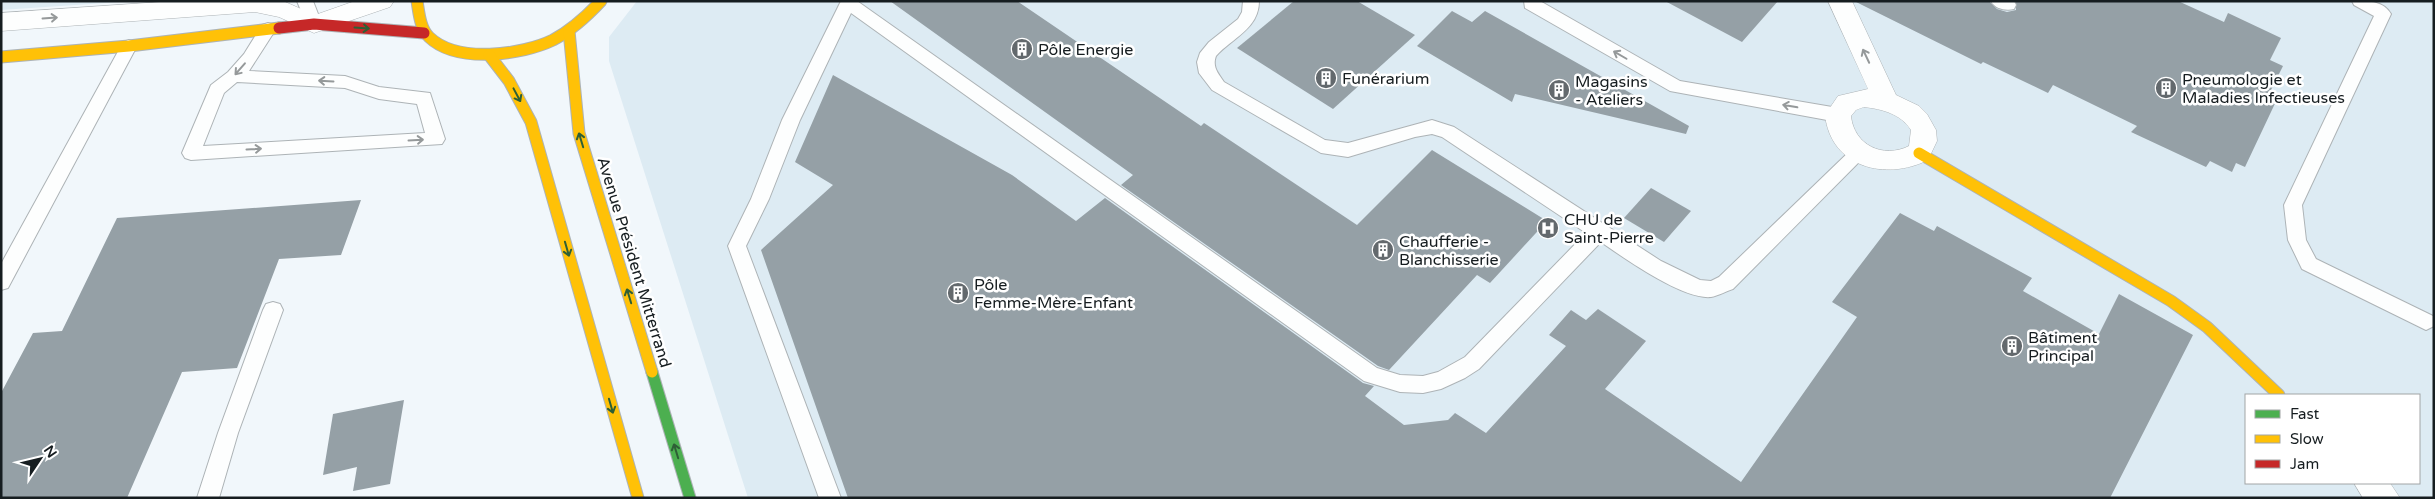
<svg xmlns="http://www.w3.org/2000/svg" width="2435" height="499" font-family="'Varela Round',sans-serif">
	<rect width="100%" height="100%" fill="#f1f7fb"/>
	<!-- built -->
	<g fill="#ddebf3" fill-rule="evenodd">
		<path d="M1,1H135L1,10Z"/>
		<path d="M637,1H2434V498H748L609,61V37ZM2246,395H2419V483H2246Z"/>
	</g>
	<!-- building -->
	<g fill="#95a0a6">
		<path d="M890,1H1017L1201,126L1204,123L1357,225L1432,150L1547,221L1490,283L1477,275L1389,370L1378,366L1121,185L1133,175Z"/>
		<path d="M1294,1H1357L1415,35L1333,109L1237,48Z"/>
		<path d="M1665,1H1778L1742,42Z"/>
		<path d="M1854,1H1989L1997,9L2007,12L2016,10V1H2178L2224,22L2228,13L2281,38L2270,60L2283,66L2270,92L2279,95L2245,167L2236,163L2232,172L2210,161L2206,167L2131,132L2137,126L2053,85L2048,93L1983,62L1981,64Z"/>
		<path d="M1452,11L1472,22L1485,11L1689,126L1686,134L1515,94L1512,102L1417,46Z"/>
		<path d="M833,75L1012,175L1076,221L1105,198L1363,383L1374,386L1365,396L1404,425L1448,420L1455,413L1486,433L1566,346L1549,335L1571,310L1586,320L1598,309L1646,341L1605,389L1741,482L1857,317L1832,302L1900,213L1934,231L1937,226L2032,278L2023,291L2099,334L2119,294L2193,335L2110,498H848L761,250L833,185L795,162Z"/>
		<path d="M1651,188L1691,211L1664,242L1624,218Z"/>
		<path d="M361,200L341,255L279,259L237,368L182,372L127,498H1V393L33,333L62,331L117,218Z"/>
		<path d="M404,400L390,484L353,491L357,467L323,475L333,414Z"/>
	</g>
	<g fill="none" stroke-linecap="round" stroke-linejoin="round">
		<!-- lane casing -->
		<g stroke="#adb3b6" stroke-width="2">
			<g id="lane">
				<path d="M297,1H313L322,24L320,28H308Z"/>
				<path d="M841,1H857L1377,368L1400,375L1423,376L1438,372L1465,357L1586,233L1442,137L1432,134L1415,137L1348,157L1321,153L1212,90L1199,73L1197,62L1200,53L1209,42L1238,19L1242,12L1243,1H1259C1259,29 1232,38 1216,56C1212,67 1218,73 1224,82L1325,140L1348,143L1432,120L1454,127L1661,261L1700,280L1711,281L1719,277L1854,147L1860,145L1866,147L1869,152L1733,289C1726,291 1718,296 1711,297C1683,300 1624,258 1601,242L1479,369L1465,378L1441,389L1423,393L1400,392L1364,381L851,13L800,120L769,199L746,246L841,498H819L728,246L751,199L782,120Z"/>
				<path d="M1524,1H1540L1680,81L1838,108L1844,110L1847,115L1844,120L1838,122L1670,91L1525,8Z"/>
				<path d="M1991,1H2014L2016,5L2014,9C2006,11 1995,9 1991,1Z"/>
				<path d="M2352,1C2366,1 2383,0 2391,14L2302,205L2306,240L2316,259L2433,316L2434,326L2426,330L2302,269L2288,240L2284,205L2374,16L2354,5Z"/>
				<path d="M268,23L274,25L276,29L249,71L345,76L379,87L430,93L445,139L442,144L191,160L185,158L182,153L211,85L228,72L244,54L262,25ZM237,82L345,88L379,99L417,104L425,133L203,146L224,93Z"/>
				<path d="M129,40L135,42L137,46L8,288L1,290V264L121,46L123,42Z"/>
				<path d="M273,302L280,304L283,310L238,433L219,498H197L218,433L263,310L266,304Z"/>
			</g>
		</g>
		<!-- street casing -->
		<g stroke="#adb3b6" stroke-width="1">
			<g id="street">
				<path d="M175,1H283L315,15L355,1H394L390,7L314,33L279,17L255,12L1,31V13Z"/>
				<path d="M1828,1H1852L1896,95L1919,106L1927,114L1936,130L1937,141L1928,160C1886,181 1831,168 1825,115L1838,96L1868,89ZM1864,107C1882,109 1901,114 1911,130L1909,146C1883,159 1854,145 1851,116L1856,110Z"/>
				<path d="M2354,483H2390L2400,498H2363Z"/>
			</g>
		</g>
		<!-- fast casing -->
		<g stroke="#adb3b6" stroke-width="13">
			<path id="fast" d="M652,372L690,498"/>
		</g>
		<!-- slow casing -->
		<g stroke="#adb3b6" stroke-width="13">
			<g id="slow">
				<path d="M417,1C419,13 420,28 429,37C457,64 522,55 553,40C572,30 587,16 601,1"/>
				<path d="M569,31L579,133L652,372"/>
				<path d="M489,55L509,81L531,122L638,498"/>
				<path d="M1,57L129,46L279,28"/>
				<path d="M1919,153L2171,301L2207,327L2279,395"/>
			</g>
		</g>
		<!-- jam casing -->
		<g stroke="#adb3b6" stroke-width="13">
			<path id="jam" d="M279,28L314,24L424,33"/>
		</g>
		<!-- lane -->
		<use href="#lane" fill="#fdfefe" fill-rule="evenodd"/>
		<!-- street -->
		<use href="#street" fill="#fdfefe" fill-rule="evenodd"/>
		<!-- fast -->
		<use href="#fast" stroke="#4caf50" stroke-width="11"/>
		<!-- slow -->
		<use href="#slow" stroke="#ffc107" stroke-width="11"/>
		<!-- jam -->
		<use href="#jam" stroke="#c62828" stroke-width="11"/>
	</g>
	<!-- one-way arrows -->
	<defs><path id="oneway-shaft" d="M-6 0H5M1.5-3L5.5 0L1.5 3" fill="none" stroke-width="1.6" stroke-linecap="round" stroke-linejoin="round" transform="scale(1.25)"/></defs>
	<g stroke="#95999a">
		<use href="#oneway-shaft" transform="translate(50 18) rotate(-4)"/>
		<use href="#oneway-shaft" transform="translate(1620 55) rotate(-150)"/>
		<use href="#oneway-shaft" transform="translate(1866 56) rotate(-115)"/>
		<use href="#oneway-shaft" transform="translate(240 69) rotate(131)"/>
		<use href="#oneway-shaft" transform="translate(326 81) rotate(-177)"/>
		<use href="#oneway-shaft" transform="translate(1790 106) rotate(-170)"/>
		<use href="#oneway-shaft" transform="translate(416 140) rotate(-3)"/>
		<use href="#oneway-shaft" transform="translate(254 149) rotate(-3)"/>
	</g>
	<g stroke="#2e5f36">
		<use href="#oneway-shaft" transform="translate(362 28) rotate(4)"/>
		<use href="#oneway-shaft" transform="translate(517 95) rotate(62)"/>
		<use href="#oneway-shaft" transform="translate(581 140) rotate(-107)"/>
		<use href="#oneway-shaft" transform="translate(567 249) rotate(74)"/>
		<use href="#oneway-shaft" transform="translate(629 296) rotate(-107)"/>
		<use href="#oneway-shaft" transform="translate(611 406) rotate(74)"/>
		<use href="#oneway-shaft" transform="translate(676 451) rotate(-107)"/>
	</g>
	<!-- icons -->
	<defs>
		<g id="building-disc" transform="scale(1.125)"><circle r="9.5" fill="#63696d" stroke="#fff"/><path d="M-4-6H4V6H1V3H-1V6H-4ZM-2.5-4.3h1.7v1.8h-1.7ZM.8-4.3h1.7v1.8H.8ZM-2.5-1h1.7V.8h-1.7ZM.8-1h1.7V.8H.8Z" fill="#fff"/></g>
		<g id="hospital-disc" transform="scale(1.125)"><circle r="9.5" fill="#63696d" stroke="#fff"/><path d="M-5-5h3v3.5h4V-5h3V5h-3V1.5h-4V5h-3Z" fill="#fff"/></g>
	</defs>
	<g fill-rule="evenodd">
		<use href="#building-disc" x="1022" y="49"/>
		<use href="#building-disc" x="1326" y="78"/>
		<use href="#building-disc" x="2166" y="88"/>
		<use href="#building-disc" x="1559" y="90"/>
		<use href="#hospital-disc" x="1548" y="228"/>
		<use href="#building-disc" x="1383" y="250"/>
		<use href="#building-disc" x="958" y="293"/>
		<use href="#building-disc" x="2012" y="346"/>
	</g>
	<g text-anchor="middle" stroke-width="5" stroke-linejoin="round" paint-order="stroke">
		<!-- poi labels -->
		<g font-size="16" fill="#161d20" stroke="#fff" text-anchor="start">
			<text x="1038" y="55">Pôle Energie</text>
			<text x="1342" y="84">Funérarium</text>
			<text x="2182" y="85">Pneumologie et<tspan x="2182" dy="18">Maladies Infectieuses</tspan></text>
			<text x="1575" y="87">Magasins<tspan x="1575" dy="18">- Ateliers</tspan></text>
			<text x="1564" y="225">CHU de<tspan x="1564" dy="18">Saint-Pierre</tspan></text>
			<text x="1399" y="247">Chaufferie -<tspan x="1399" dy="18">Blanchisserie</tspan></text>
			<text x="974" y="290">Pôle<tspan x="974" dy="18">Femme-Mère-Enfant</tspan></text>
			<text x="2028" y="343">Bâtiment<tspan x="2028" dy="18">Principal</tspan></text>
		</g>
		<!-- street labels -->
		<g font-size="16" fill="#161d20" stroke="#fff">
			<text transform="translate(635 262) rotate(73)" y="6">Avenue Président Mitterrand</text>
		</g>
	</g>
	<!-- border -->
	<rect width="2435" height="499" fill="none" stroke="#161d20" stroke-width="5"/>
	<!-- legend -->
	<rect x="2245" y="394" width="175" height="90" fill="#ffffff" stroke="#a2a5a6"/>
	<rect x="2255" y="410" width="25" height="8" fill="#4caf50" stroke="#a2a5a6"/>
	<text x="2290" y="419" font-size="15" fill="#161d20">Fast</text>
	<rect x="2255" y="435" width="25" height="8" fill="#ffc107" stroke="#a2a5a6"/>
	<text x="2290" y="444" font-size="15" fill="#161d20">Slow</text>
	<rect x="2255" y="460" width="25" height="8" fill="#c62828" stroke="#a2a5a6"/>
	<text x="2290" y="469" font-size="15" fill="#161d20">Jam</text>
	<!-- north arrow -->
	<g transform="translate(40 459) rotate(55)" stroke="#ffffff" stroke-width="4" paint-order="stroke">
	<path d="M0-4L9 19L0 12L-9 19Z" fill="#161d20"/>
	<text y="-8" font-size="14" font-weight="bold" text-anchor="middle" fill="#161d20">N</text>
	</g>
</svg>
